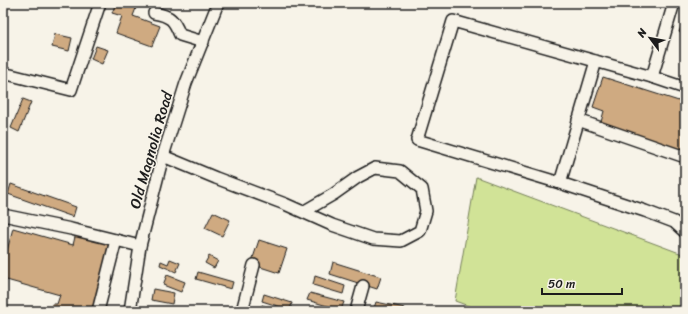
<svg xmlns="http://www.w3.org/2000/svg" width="688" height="314" font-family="Sriracha,sans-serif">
	<rect width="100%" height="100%" fill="#f7f3e8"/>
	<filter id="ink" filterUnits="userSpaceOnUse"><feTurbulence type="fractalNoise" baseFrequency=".025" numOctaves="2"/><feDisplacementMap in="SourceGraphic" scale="8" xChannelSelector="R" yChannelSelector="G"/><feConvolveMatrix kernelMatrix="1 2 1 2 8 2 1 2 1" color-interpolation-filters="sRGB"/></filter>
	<g filter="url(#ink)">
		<!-- green -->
		<path fill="#d1e397" stroke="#76805a" d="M476,177L685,255V311H482L455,301Z"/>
		<!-- building -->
		<g fill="#cfaa81" stroke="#1c1c1c">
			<path d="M116,3H138L133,16L160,26L152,46L116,33L122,16L112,13Z"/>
			<path d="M685,16V35L679,32Z"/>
			<path d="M55,34L72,38L69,51L52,47Z"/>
			<path d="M96,46L108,50L102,64L91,59Z"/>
			<path d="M603,77L685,103V151L601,122L604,111L593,107Z"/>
			<path d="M23,99L31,102L19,132L11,128Z"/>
			<path d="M11,184L76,207L73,217L8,194Z"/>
			<path d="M213,212L230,220L222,236L205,228Z"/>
			<path d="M13,228L73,245L76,233L114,243L95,311H50L52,304H57L60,295L3,279V266Z"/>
			<path d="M259,240L287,249L279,273L251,264Z"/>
			<path d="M209,256L218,261L214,268L205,263Z"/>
			<path d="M170,259L180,263L176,272L160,265L161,261L168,264Z"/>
			<path d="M333,262L381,277L377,289L330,274Z"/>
			<path d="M198,272L233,282L231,289L196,279Z"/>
			<path d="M167,275L185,282L181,292L163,285Z"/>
			<path d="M315,276L345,286L343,294L313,285Z"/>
			<path d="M153,289L174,293L172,304L151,300Z"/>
			<path d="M310,293L344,302L341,310L307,300Z"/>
			<path d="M264,294L292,303L290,310L262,301Z"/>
			<path d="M376,302L405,308L404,311H387L374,308Z"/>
			<path d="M262,305L277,311H259Z"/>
		</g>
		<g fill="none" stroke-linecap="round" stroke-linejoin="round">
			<!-- minor casing -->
			<g stroke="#1c1c1c" stroke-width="14">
				<g id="minor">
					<path d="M154,13C171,16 174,20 180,35L203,42"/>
					<path d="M596,61L560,183L417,140L453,21L652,77L674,3"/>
					<path d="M3,73L71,90L100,3"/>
					<path d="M652,77L685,88"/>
					<path d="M578,120L685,157"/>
					<path d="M163,156L216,178L285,204L332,225L373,239L401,241L420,231L426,211L422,189L400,171L375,168L358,177L334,194L303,212"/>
					<path d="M560,183L645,211L674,222L685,232"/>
					<path d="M3,215L71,229L140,246"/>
					<path d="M98,311L116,240"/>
					<path d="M130,311L140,246L163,156L186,83L218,3"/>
					<path d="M242,311L254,265"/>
					<path d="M356,311L363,286"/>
				</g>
			</g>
			<!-- minor -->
			<use href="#minor" stroke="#f7f3e8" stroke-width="11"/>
		</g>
	</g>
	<g text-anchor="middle" stroke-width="3" stroke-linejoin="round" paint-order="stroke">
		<!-- street labels -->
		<g font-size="15" fill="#1c1c1c" stroke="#f7f3e8">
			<text transform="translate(151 150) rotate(-74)" y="5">Old Magnolia Road</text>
		</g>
	</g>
	<!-- margin -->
	<rect width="688" height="314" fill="none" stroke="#f7f3e8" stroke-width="16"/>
	<rect x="8" y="8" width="672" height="298" fill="none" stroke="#1c1c1c" stroke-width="1.5" filter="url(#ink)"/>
	<!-- north arrow -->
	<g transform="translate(650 38) rotate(302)" stroke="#f7f3e8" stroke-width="3" paint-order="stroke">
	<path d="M0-3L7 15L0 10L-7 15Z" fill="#1c1c1c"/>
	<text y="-6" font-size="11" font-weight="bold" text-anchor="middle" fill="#1c1c1c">N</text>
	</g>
	<!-- scale -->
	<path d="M542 288v6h80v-6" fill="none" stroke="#1c1c1c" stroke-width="2"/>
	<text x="548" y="288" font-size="12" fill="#1c1c1c" stroke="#f7f3e8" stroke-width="3" paint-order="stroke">50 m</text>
</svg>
